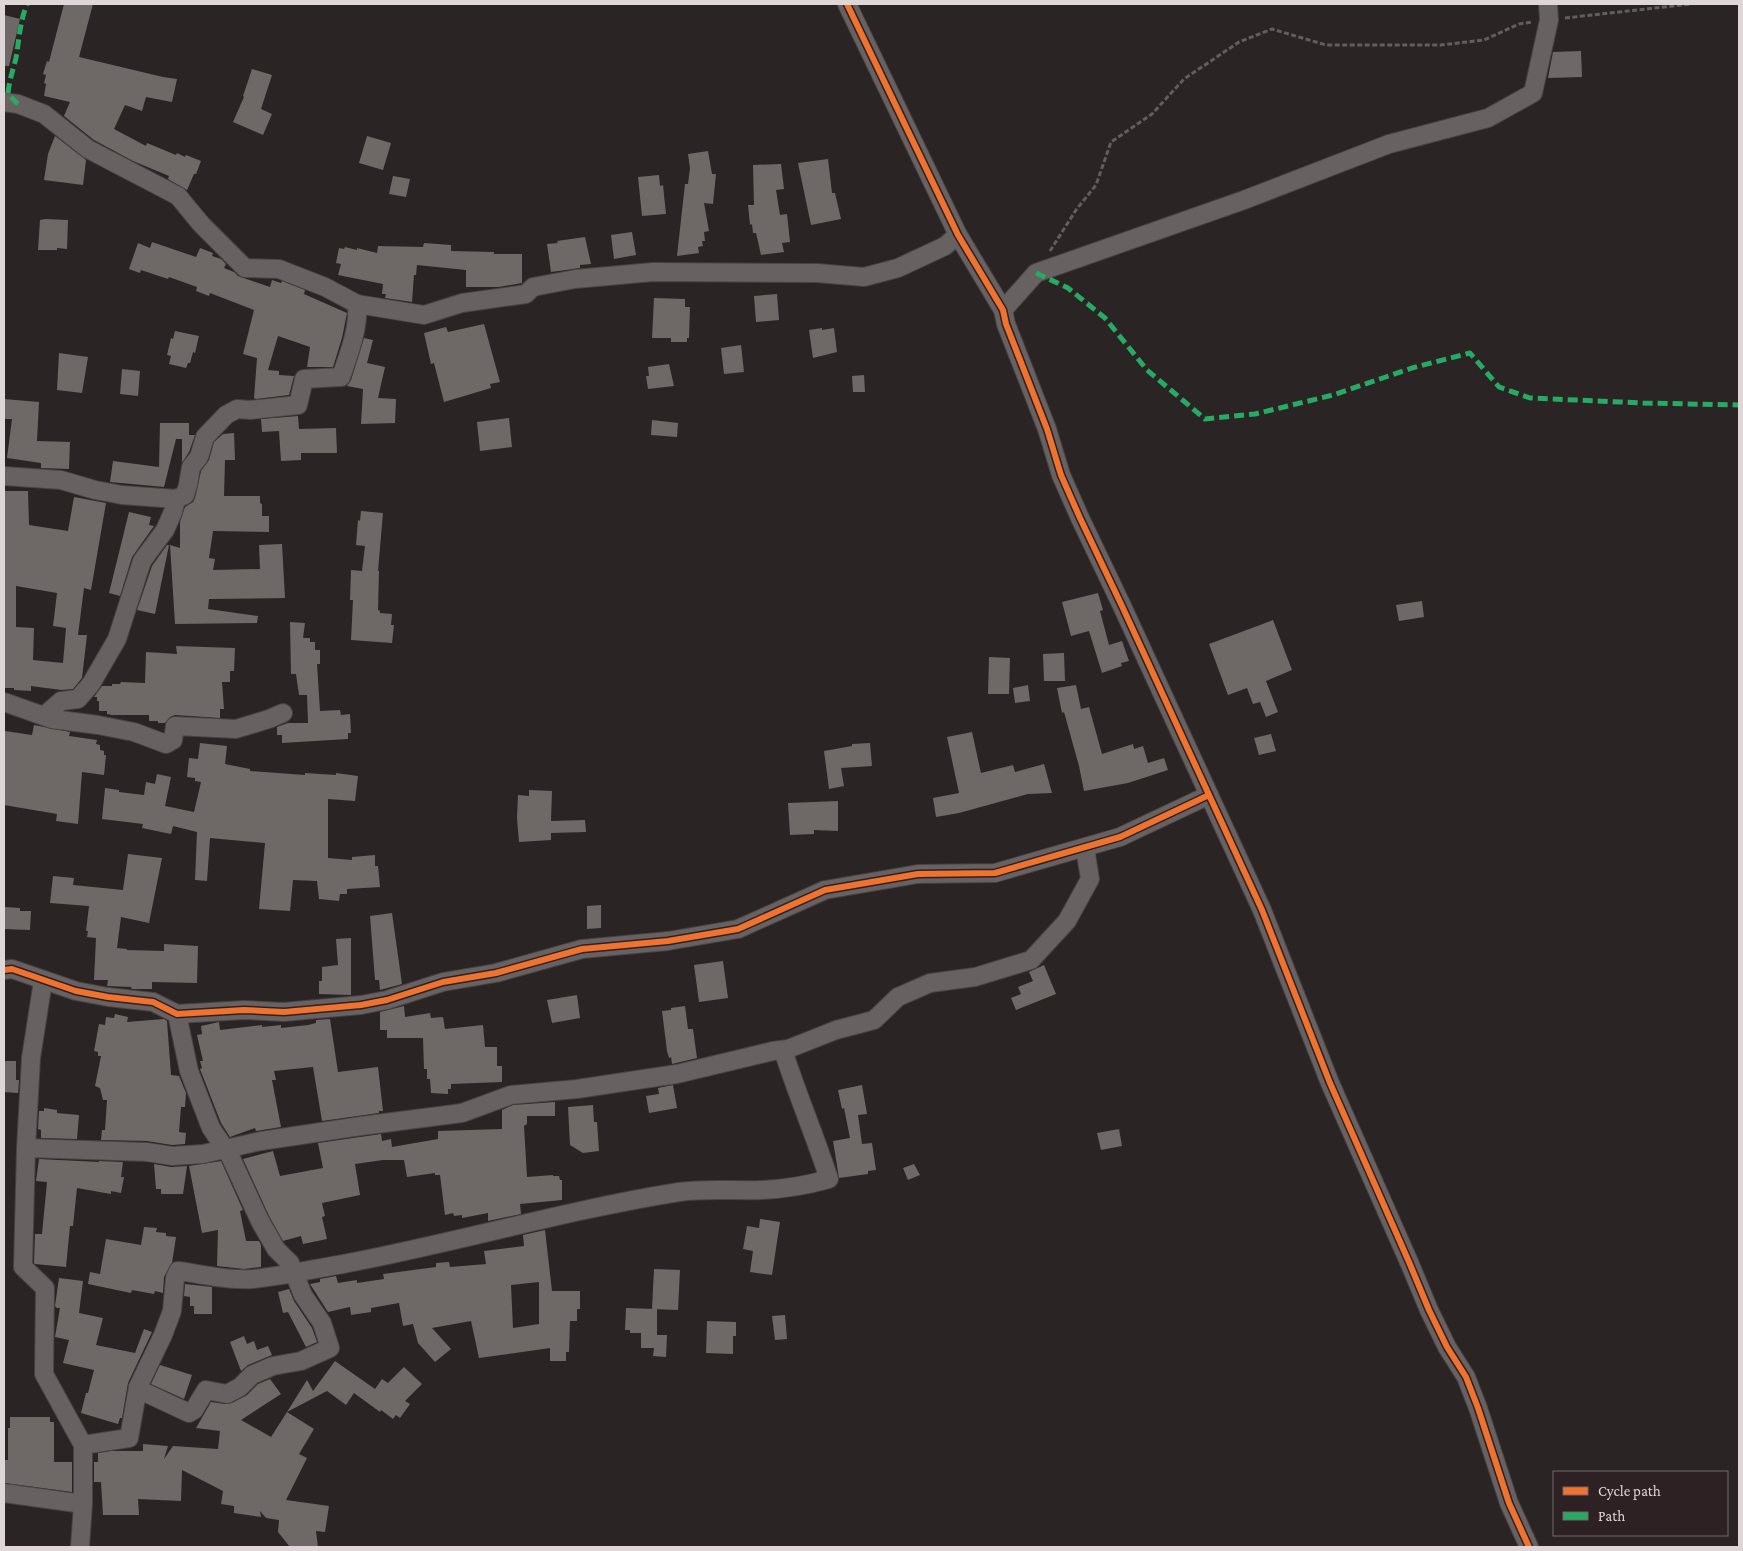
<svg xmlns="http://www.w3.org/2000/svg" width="1743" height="1551" font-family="'Crimson Pro',serif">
	<rect width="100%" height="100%" fill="#2b2425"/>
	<!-- building -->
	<g fill="#6e6867" fill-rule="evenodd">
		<path d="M64,4H93L79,57L163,77L177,79L172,102L146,97L142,111L125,105L114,129L146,146L147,143L176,155L177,153L185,157L186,155L201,161L196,174H194L187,190L168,179L169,176L133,161L94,140L64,116L70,102L44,96L46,84L44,83L46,75L43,74L47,61L49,62Z"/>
		<path d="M4,15L20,19L9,66H4Z"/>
		<path d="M1581,51L1582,77L1548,78L1553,52Z"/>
		<path d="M252,69L272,75L261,109L272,114L263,135L233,122L244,97L243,96Z"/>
		<path d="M55,136L86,160L83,185L44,180L48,154Z"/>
		<path d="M367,136L391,143L383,170L359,163Z"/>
		<path d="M708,151L712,174H716L713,204L704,203L709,231L704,232L705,241H702L703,246L698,247L699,253L677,256L685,184H688L690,168L688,154Z"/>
		<path d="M828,159L832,193H835L841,219L811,225L798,163Z"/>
		<path d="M781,164L784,189L776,190L780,215L787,214L790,242L782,243L784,252L761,255L756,233H753L752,224L750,225L748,205H754L753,165Z"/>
		<path d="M659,175L660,186L663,185L666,214L642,216L638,177Z"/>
		<path d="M393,176L410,179L406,197L389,194Z"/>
		<path d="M45,219L68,220L67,249L57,248V250H38L40,220Z"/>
		<path d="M632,232L636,255L614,259L611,235Z"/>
		<path d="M585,237L591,264L580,265V268L551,272L547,244L558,243L557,241Z"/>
		<path d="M152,242L196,257L200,248L213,253L212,256L221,259L226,264L224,268L234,272L238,276L270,287L272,280L281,283L282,281L305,290L304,294L347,313L342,338L333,367H307L310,347L278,336L268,370L279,371V375L294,376L289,395L256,399L254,398L257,358L243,354L254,310L210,293L209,296L196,291L197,287L169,277L168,279L141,270L140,273L129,269L138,243L150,248Z"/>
		<path d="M424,243L451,245V251L494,252V254H522V283L499,287H466V270L417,265L416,275H414L412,302L385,298L386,294H382L383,284L338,275L341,264L336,263L339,248L344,249L345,247L357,250V248L377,253L378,246L423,247Z"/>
		<path d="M777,294L779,320L756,322L754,296Z"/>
		<path d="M654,298L685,299V307H690L689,338H687V342H671V338H652Z"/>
		<path d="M484,324L500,382L490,384L491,388L444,402L434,363L431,364L424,333L446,327L448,332Z"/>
		<path d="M822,328V330L834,328L837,352L813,358L809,330Z"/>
		<path d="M175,331L199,336L195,353L193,352L190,363H188L186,368L169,364L171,356L167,355L171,338L173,339Z"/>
		<path d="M364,338L373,340L367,363L385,367L378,398L396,399L395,423L361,424L363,389L347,386L351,380Z"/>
		<path d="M741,345L744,372L724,374L721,348Z"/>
		<path d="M59,353L88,357L82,393L57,390Z"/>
		<path d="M669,364L674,386L648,389L646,376H649L648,367Z"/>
		<path d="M122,369L140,371L138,396L120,394Z"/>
		<path d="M864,375L865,392H853L852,376Z"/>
		<path d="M4,399L39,402L37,441L70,442L69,469L41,468V463L7,458L12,419H4Z"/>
		<path d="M298,416L299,429L336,428L337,453H301V460L281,461L279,431L262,432L261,419Z"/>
		<path d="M509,418L512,447L480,451L477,422Z"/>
		<path d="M652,420L678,423L677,437L651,435Z"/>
		<path d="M160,423H189V435H195L189,452L182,463V439H176L164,487L110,482L113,461L159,467Z"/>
		<path d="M234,433L235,460H225L224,496H260V503L262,504V516H269V532L213,531L209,558L215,559L213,570L260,569L259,545L282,544L285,598L209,599L208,609L258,616L257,623L175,624L170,545L180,548V522L185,507L193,502L195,498L201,471L209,460L214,442L223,434Z"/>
		<path d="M4,491H28L29,525L68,531L74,497L106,503L91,590L84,588L78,635H87L82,678L73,689L61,690L31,686V691L14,690V688H4ZM16,586L57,593L53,626L66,628L63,663L33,660L34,628L16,627Z"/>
		<path d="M361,511L383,513L378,571H379L378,610L380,611V613L392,614L391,625H394L392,643L351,640L353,600H350L351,570L362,571L365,546L356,545L358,520L360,521Z"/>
		<path d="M129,512L151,517L149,525L154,526L132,557L120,596L109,593Z"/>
		<path d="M167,545H169L155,614L137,610L152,566Z"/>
		<path d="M1098,593L1103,610L1100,611L1109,645L1122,641L1129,661L1121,663L1122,666L1102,673L1089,631L1071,636L1062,602Z"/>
		<path d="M1422,601L1424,617L1399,621L1396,605Z"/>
		<path d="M1273,620L1292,670L1266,681L1278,712L1266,717L1260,702L1253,704L1247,688L1228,695L1209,644Z"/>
		<path d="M290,622L305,623L303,638H310V642H315V650H320V664H317L320,711L340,710L341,715L350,714L351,733H348V739L282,743V735H277V727L288,723H308L307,695H299L296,674H291Z"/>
		<path d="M176,646L235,648L234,671H230V682H222L224,709H220V718L175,715L170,717L165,723H158V721H149V715H112L107,714V711H99V701H97V697H94L102,686H112V684H120L121,682L145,683L146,652L177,654Z"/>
		<path d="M1064,653L1065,681H1044L1043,654Z"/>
		<path d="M989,657L1010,658L1009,694H988Z"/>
		<path d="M1028,685L1030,701L1015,703L1013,688Z"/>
		<path d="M1076,685L1081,709L1089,707L1102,754L1133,744L1134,749L1143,746L1148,763L1164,758L1168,770L1128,783L1084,791L1079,766L1064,712L1062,713L1057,688Z"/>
		<path d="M34,725L70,732L69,736L97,740L96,744L100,745V750L104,751V755H106L104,775L82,772L78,824L56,821L57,814L4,805L5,731L32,735Z"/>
		<path d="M972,732L981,773L1013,765L1015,772L1044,764L1052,793L1028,794L959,813L936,817L933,798L959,793L947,737Z"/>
		<path d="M1271,734L1276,751L1259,755L1254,738Z"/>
		<path d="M200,743L227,746L225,764L250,769V771L305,775V773L336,775V773L358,776L355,801L328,799V858L352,860V857L375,855V866H378L380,887L347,889V894H340L339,901L319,899L317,881L293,880L290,911L259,909L265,843L210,838L207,881L195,880L197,832L173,826L171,834L142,828L143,824L102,819L105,788L119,790V792L144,795L146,782L155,784L157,774L171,777L165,806L194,812L201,782L195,781V778L187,777L189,758L198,759Z"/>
		<path d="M870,743L872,766L841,768L844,786L829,789L824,751L852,746V744Z"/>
		<path d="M529,790L552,791L551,821L585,820L586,832L551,833V840L519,842L517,818L518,795L529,796Z"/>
		<path d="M838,801V831L814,830V834L790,835L788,803Z"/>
		<path d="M128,854L162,858L149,923L121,917L117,948L127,949V950L164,951V944L198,946L197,983L152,982V989H132L131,987L107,986L108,980H94L96,938L87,937L88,931H86L89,906L50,903L53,876L74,878L73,885L123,890Z"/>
		<path d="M601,905V928L587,929V906Z"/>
		<path d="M4,907L20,908V911H31L30,930L4,929Z"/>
		<path d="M392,913L402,984L380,990L379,980H375L370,916Z"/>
		<path d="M351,938V995L319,994V981H322V967L338,965L336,939Z"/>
		<path d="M723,961L728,998L699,1002L694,965Z"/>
		<path d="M1044,965L1056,994L1016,1010L1011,998L1021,994L1018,987L1033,981L1029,972Z"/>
		<path d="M577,995L580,1018L552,1023L547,1000Z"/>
		<path d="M404,1006L405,1017L430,1013L431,1018L443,1017L445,1029L483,1025L485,1047H497V1066H502V1082L451,1084V1089H448V1094L431,1093L430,1079H427V1069H424L423,1038H387V1030H380V1012Z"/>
		<path d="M685,1006L688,1029H693L697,1058L672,1064L671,1057L669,1058L667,1051L662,1011L671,1010V1008Z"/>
		<path d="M115,1014L128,1017L127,1022L164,1019L167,1021L171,1075L179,1076L186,1093L185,1107H181L179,1132L186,1133L185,1144L172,1145L147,1141L101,1140L102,1130H105L107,1100H103L100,1088L95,1086L101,1056H98V1052L94,1051L99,1024L105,1025L106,1017L114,1018Z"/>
		<path d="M330,1019L338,1072L378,1067L383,1111H379V1113L322,1121L313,1067L274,1071L276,1080H272L281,1127L256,1131L255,1128L230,1137L221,1123L200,1069L202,1068L200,1061H203L197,1035L202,1034L201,1026L219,1022L220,1030L262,1025V1027L281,1025V1028L308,1025L316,1023V1020Z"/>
		<path d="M4,1061H16V1080H19L18,1093L4,1092Z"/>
		<path d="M673,1085L677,1108L649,1113L646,1096L659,1094L658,1088Z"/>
		<path d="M862,1085L867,1114L858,1115L862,1144L872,1143L876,1170L868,1171V1174L839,1178L833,1141L850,1138L844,1108L842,1109L838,1090Z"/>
		<path d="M555,1102V1116H527V1124L524,1126L527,1177L553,1175V1176H559L560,1180H562V1200L520,1204L521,1214L488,1221V1213L462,1218V1215L454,1216L453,1213L445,1215L440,1175H435V1173L407,1177L404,1160H383L355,1164L360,1195L322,1203L325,1216L322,1217L327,1239L303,1244L301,1236L283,1241L269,1216L243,1159L273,1151L280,1176L323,1168L318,1143L381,1134L382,1141L391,1139L392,1147L438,1139V1131L502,1129V1110L513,1105Z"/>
		<path d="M593,1105L594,1122H597L599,1151L583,1153L570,1145L568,1107Z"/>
		<path d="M44,1108L57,1110V1113L79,1115L77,1139L41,1138V1130L38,1129L39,1111H44Z"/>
		<path d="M1119,1129L1122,1146L1101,1150L1097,1133Z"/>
		<path d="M39,1159L99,1162V1161L123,1162L121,1177H124L121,1193L111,1191V1194L77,1188L73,1226H70L66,1267L35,1264L34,1263L35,1234H42L47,1182L36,1181Z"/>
		<path d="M221,1161L243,1210L240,1211L246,1241H259L261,1245V1267L244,1269L217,1266L218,1230L202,1233L189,1166Z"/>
		<path d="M154,1164L171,1167L187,1166L183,1194H161V1189H156Z"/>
		<path d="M914,1164L920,1175L908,1180L903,1168Z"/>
		<path d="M760,1219L780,1222L772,1275L750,1272L753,1251L743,1249L747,1226L759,1228Z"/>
		<path d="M144,1227L157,1228L156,1232L166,1233V1236L176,1237L172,1263L164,1277L163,1293L155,1291L154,1294L132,1290L131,1293L88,1284L90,1272L100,1274L106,1239L141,1245Z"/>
		<path d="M545,1230L552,1291H580V1309H577V1321H570L569,1352H566V1361H550V1348L479,1358L471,1321L432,1328L451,1349L435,1362L418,1343L413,1324L403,1326L399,1303L371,1308V1312L351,1315L350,1307L328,1312L310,1284L320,1282V1279L336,1276L338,1283L357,1280V1283L384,1279L383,1274L436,1267V1263L449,1262L450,1267L486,1264L484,1251L524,1246L523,1235ZM539,1282V1324L513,1328L511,1285Z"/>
		<path d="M654,1269L680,1270L678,1310L652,1309Z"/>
		<path d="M59,1278L83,1281L79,1313L103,1318L96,1345L135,1353L144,1329L152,1332L128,1383L122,1418H120L118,1424L81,1413L86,1393H88L94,1370L63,1363L69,1340L55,1337L60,1308H57L55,1306Z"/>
		<path d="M185,1284L212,1287V1314H194V1306H190V1297L184,1296Z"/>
		<path d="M289,1289L294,1301L312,1328L317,1342L306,1347L288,1312L283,1313L278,1292Z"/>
		<path d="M626,1308L657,1309V1335H667L666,1357L653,1356L654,1348H641V1333H630V1330H625Z"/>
		<path d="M785,1315L787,1339L775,1340L772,1316Z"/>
		<path d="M707,1321L736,1322V1336H733V1354L706,1353Z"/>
		<path d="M244,1336L247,1344L254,1341L257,1350L268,1346L272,1355L248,1365L241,1371L230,1342Z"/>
		<path d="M335,1361L375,1389L382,1379L388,1383L404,1367L422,1384L405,1401L410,1404L400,1418L396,1415L393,1419L381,1410L380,1412L354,1393L346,1405L327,1391L287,1412L307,1380L313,1391Z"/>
		<path d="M160,1365L192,1375L184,1399L151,1384Z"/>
		<path d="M270,1379L281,1394L241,1420L271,1437L287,1412L314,1429L299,1454L307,1458L286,1500L329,1506L325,1532L316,1531L318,1547H290L278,1532L279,1520L266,1518L260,1511L261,1517L234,1513V1506L221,1504L223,1491L182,1470L181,1501L138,1499L139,1515H103L101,1482H94V1462H98V1453L111,1451H143V1444L168,1446L164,1459L173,1446L218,1449L220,1431L196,1428L211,1402L225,1404L232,1403L247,1395L258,1384Z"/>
		<path d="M10,1417H50V1422H54V1462H72V1492L4,1483V1460H8V1428H10Z"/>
	</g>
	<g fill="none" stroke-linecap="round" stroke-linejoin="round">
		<!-- minor casing -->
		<g stroke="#484243" stroke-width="20">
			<g id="minor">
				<path d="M847,4L958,235L1003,310L1006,324L1047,429L1061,475L1080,518L1122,606L1262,910L1330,1083L1409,1262L1429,1310L1447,1347L1466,1377L1478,1408L1509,1503L1529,1547"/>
				<path d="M4,102L18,104L44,114L88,149L178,196L201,224L245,268L279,269L325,287L357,304L424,315L462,303L526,294L533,287L575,279L653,272L817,273L864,277L898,268L945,246L958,235"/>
				<path d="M1003,310L1036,273L1244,200L1389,144L1488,118L1533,93L1549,20L1548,4"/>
				<path d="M4,476L61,480L95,490L122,495L176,499"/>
				<path d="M4,702L52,719L98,725L134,732L166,744L173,740L175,726L236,729L269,719L283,713"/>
				<path d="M44,716L61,701L78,699L91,684L117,639L142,561L165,530L173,512L176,499L185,495L188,485L191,467L199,457L205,437L226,415L237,409L250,410L298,405L304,379L341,377C349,353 359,329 357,304"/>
				<path d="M4,970L12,969L76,991L108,997L153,1002L177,1014L244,1010L284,1012L361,1005L387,1000L443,982L496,973L582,949L668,941L738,929L825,890L918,874L995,873L1120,837L1209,795"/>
				<path d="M43,981L31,1058L26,1148L23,1267L45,1288L44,1374L83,1445"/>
				<path d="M26,1148L147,1152L172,1156L203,1154L261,1141L361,1126L462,1113L511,1095L577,1089L677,1074L773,1051L788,1049L836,1030L874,1020L898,997L930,983L975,977L1031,960L1067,921L1090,879L1085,848"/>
				<path d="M138,1387L142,1391L189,1413L194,1410L206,1390L227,1394L240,1387L252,1375L273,1366L301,1361L330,1348L322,1323L303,1295L290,1263L276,1249L260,1221L230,1156L211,1128L189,1071L177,1014"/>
				<path d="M4,1493L83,1504"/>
				<path d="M80,1547L83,1504V1445L129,1438L138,1387L163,1335L172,1311L175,1278L178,1271C203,1274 228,1281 253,1279C283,1276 313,1269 343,1264C455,1243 566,1210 679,1192C707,1188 734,1191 762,1190C784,1189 808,1185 829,1179C815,1136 797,1094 783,1050"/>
			</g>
		</g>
		<!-- path -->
		<g stroke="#625e5e" stroke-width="3" stroke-dasharray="5 2.5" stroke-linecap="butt">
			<path d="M1565,18L1691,4"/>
			<path d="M1050,251L1076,210L1096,185L1111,142L1152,114L1184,79L1239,42L1272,29L1326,45H1441L1484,40L1519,24L1532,22"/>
		</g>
		<!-- minor -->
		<use href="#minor" stroke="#676162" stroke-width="18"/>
		<!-- quiet -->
		<g stroke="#26ab63" stroke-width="5" stroke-dasharray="10 5" stroke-linecap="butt">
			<path d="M18,104L8,94C9,81 13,70 16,58C19,40 20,21 27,4"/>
			<path d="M1036,273L1068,288L1105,318L1147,370L1205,419L1255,414L1333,395L1412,368L1470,353L1499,387L1530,398L1643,403L1739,405"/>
		</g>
		<!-- cycleway casing -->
		<g stroke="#2e2124" stroke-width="9">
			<g id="cycleway">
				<path d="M847,4L958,235L1003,310L1006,324L1047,429L1061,475L1080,518L1122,606L1262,910L1330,1083L1409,1262L1429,1310L1447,1347L1466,1377L1478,1408L1509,1503L1529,1547"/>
				<path d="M4,970L12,969L76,991L108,997L153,1002L177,1014L244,1010L284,1012L361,1005L387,1000L443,982L496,973L582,949L668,941L738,929L825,890L918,874L995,873L1120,837L1209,795"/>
			</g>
		</g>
		<!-- cycleway -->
		<use href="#cycleway" stroke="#ef722f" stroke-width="6"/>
	</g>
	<!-- border -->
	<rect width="1743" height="1551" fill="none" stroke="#dfd6d7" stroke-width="10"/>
	<!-- legend -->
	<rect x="1553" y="1471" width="175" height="65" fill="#2e2124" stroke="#75696c"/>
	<rect x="1563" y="1487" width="25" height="8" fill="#ef722f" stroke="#75696c"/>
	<text x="1598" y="1496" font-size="15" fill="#dfd6d7">Cycle path</text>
	<rect x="1563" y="1512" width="25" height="8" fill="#26ab63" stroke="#75696c"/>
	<text x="1598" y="1521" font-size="15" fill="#dfd6d7">Path</text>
</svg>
